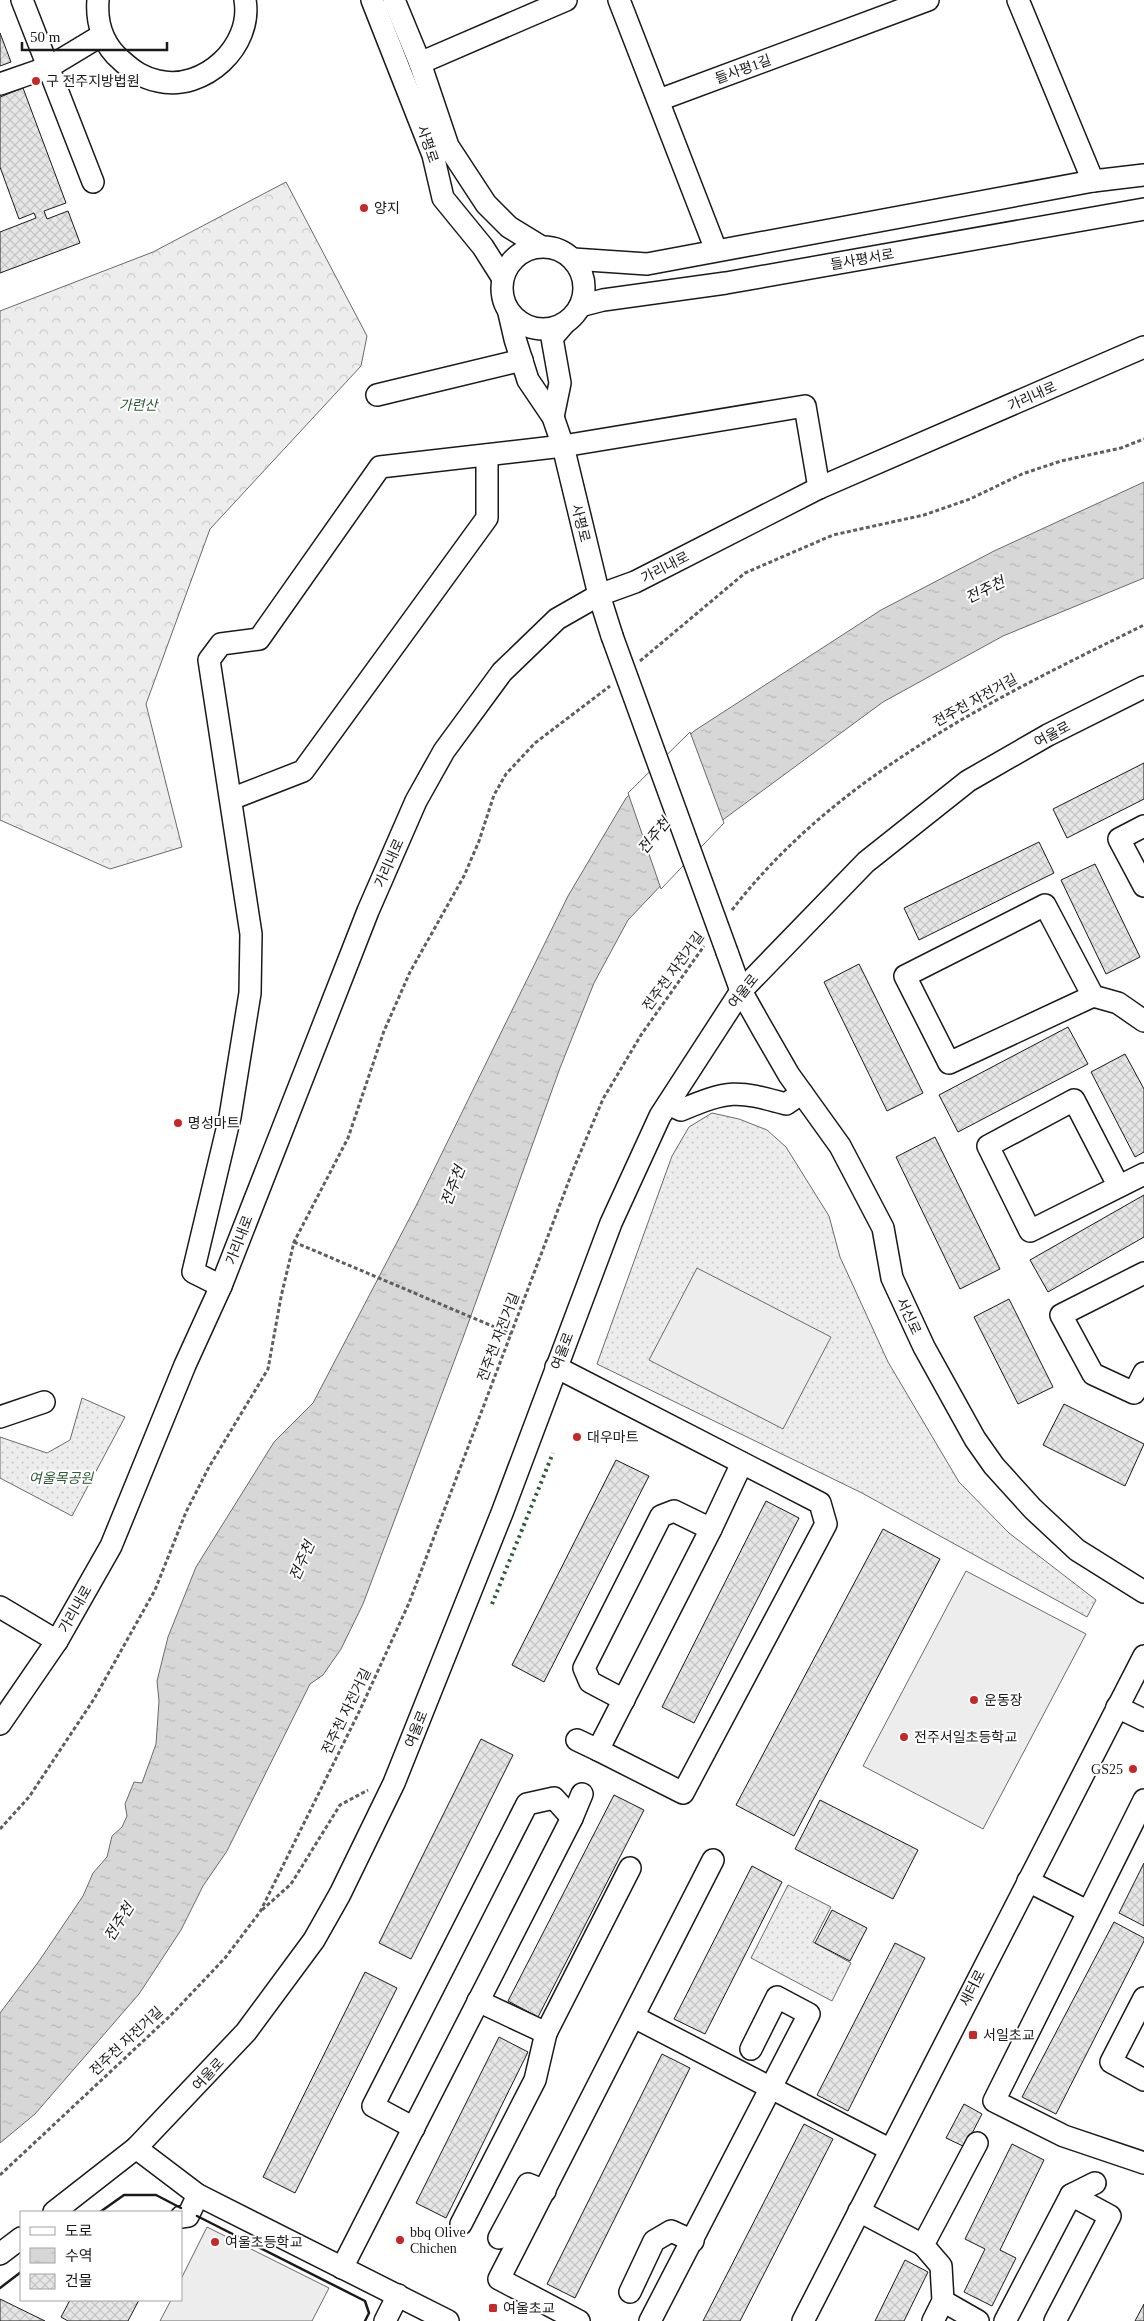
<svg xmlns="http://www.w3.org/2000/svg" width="1144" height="2321" font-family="'Times New Roman','Noto Sans KR',serif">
	<defs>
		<pattern id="grass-dots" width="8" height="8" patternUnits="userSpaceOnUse" patternTransform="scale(1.25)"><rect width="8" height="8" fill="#ededed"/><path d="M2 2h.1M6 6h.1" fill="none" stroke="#cbcbcb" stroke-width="1.8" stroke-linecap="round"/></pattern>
		<pattern id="forest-crowns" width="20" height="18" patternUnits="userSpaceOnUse" patternTransform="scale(1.25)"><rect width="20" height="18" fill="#ededed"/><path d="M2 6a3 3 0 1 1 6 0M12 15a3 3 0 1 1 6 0" fill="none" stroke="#cbcbcb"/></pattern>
		<pattern id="water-ripples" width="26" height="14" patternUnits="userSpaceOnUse" patternTransform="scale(1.25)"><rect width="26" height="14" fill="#d7d7d7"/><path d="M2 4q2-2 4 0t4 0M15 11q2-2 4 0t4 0" fill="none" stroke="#b8b8b8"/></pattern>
		<pattern id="building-cross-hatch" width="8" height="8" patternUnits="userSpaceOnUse" patternTransform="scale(1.25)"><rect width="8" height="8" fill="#e6e6e6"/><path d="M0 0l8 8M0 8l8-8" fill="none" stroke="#c5c5c5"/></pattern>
	</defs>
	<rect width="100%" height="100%" fill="#fff"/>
	<!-- grass -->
	<g fill="url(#grass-dots)" stroke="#6a6a6a">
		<path d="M712,1113L739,1119L767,1130L786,1147L829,1216L840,1257L888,1362L959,1482L1009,1533L1096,1600L1087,1617L862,1493L597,1364L672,1156L689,1127Z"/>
		<path d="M82,1398L125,1417L72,1516L0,1478V1437L47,1453L70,1440Z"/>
		<path d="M788,1885L831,1907L813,1942L851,1963L832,2001L751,1958Z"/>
	</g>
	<!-- forest -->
	<path fill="url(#forest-crowns)" stroke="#6a6a6a" d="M286,182L367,336L361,366L210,529L146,704L182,847L110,869L0,820V311L153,252Z"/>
	<!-- garden -->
	<g fill="#ededed" stroke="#6a6a6a">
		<path d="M697,1268L831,1337L783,1429L649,1360Z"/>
		<path d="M966,1571L1086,1634L983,1829L863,1766Z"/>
		<path d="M207,2227L329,2288L312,2321H160L171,2300H181V2279Z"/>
	</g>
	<!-- water -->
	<path fill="url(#water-ripples)" stroke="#6a6a6a" d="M1144,482V578L1003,636L883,702L724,819L628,920L594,983L560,1068L464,1335L363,1604L341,1649L323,1675L310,1684L227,1851L203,1886L181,1930L139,1994L35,2114L0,2143V2013L39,1961L83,1896L93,1873L107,1857L112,1836L122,1827L127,1816L125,1804L134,1782L142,1783L156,1744L159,1701L157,1681L168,1637L196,1567L274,1442L313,1403L417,1204L568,896L626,798L694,731L881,610L994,551Z"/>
	<!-- pier -->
	<path fill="#fff" stroke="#6a6a6a" d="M690,732L724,823L661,889L628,793Z"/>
	<!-- building -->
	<g fill="url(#building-cross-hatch)" stroke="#1a1a1a">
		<path d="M0,33L11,62L0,66Z"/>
		<path d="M23,88L66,203L44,211L47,219L68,211L80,243L0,273V232L36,218L34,213L19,219L0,167V97Z"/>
		<path d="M1144,763V799L1067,838L1053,809Z"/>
		<path d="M1039,842L1054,873L919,940L904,908Z"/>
		<path d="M1095,864L1140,957L1106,974L1061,880Z"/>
		<path d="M859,964L923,1093L887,1111L824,982Z"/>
		<path d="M1068,1027L1088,1064L958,1132L939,1095Z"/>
		<path d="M1125,1054L1144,1089V1152L1135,1157L1091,1072Z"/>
		<path d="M935,1137L1000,1269L960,1289L896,1157Z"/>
		<path d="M1144,1195V1237L1048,1292L1030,1260Z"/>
		<path d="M1009,1299L1053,1387L1018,1404L974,1317Z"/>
		<path d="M1064,1404L1144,1444L1125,1486L1043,1445Z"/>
		<path d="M616,1460L649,1476L544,1682L512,1665Z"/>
		<path d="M766,1501L799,1518L694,1723L662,1707Z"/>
		<path d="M883,1529L940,1559L794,1836L736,1805Z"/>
		<path d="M481,1739L513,1755L411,1959L379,1943Z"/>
		<path d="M614,1795L644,1810L538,2017L508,2001Z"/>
		<path d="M820,1800L918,1850L893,1899L795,1849Z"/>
		<path d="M1144,1863V1926L1119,1913Z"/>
		<path d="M752,1866L782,1882L705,2034L674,2019Z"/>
		<path d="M832,1910L867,1928L850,1961L815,1943Z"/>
		<path d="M1114,1922L1144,1938V1941L1056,2114L1022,2097Z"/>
		<path d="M895,1943L925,1958L848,2111L817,2095Z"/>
		<path d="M365,1972L397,1988L295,2193L263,2177Z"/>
		<path d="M499,2037L528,2052L446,2218L416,2203Z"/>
		<path d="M662,2054L690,2068L575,2298L547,2284Z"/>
		<path d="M964,2104L982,2114L965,2147L946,2138Z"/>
		<path d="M804,2124L833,2139L740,2321H703Z"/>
		<path d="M1012,2144L1044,2160L1000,2250L1016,2258L992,2306L964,2292L985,2249L965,2239Z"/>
		<path d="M905,2260L928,2272L904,2321H875Z"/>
		<path d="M0,2299L45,2321H0Z"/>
		<path d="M70,2300H139L128,2321H68L61,2317Z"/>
		<path d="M1144,2304V2321H1135Z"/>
	</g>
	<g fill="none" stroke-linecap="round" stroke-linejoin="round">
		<!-- minor casing -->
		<g stroke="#1a1a1a" stroke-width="24">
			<g id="minor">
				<path d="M22,0L93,182"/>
				<path d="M98,0C96,24 104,46 122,61C133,71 143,78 158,81C204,92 253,46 245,0"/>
				<path d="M372,0L433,155L443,198L483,247L502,277"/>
				<path d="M394,0L420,63L448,146L486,204L509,227L540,246"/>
				<path d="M619,0L716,250"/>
				<path d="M1018,0L1093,181"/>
				<path d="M420,63L566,0"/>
				<path d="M0,84L49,67L102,35"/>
				<path d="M659,100L928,0"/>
				<circle cx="543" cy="288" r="41"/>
				<path d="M573,259L647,264L1093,181L1144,175"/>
				<path d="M580,306L603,300L726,283L1144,209"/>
				<path d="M509,313L515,339L528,380L553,417L563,446L599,595L612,636"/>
				<path d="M377,395L522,360"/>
				<path d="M553,417L560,383L552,338L564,324"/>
				<path d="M231,799L303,771L487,518V455"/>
				<path d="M1144,826L1119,839L1144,886"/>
				<path d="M727,952L741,991L763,1030L789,1075L840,1146L883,1228L892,1278L924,1347L975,1439L994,1466L1033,1509L1077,1550L1144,1592"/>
				<path d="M1093,996L1045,905L905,976L949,1063L1093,996L1118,1003L1144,1021"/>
				<path d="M668,1104L681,1110C729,1090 736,1090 786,1104L802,1093"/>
				<path d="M1118,1185L1074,1100L988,1146L1030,1231L1144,1174"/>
				<path d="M1144,1273L1061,1315L1093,1374L1134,1393L1144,1373"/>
				<path d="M221,1286L193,1272L230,1117L250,993L251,934L209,660L221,644L259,639L380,467L563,446L805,406L819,488"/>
				<path d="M556,1367L820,1503L826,1524L683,1793L598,1750"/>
				<path d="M0,1417L44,1402"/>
				<path d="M0,1607L57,1641"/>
				<path d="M624,1700L590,1682L584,1668L661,1516L674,1511L711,1529"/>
				<path d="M1117,1707L1144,1720"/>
				<path d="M0,1724L57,1641L111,1546L185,1365L221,1286L368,911L416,801L444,751L502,672L557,619L599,595L635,582L819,488L1144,347"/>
				<path d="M577,1740L598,1750L711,1529L742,1463"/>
				<path d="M1144,1800L994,2101L1064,2136L1144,2163"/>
				<path d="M1028,1881L1087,1911"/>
				<path d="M1144,1998L1111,2062L1144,2080"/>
				<path d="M478,2001L546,2033L630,1868"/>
				<path d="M634,2017L889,2149"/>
				<path d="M414,2128L373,2106L527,1804L554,1798L572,1818"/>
				<path d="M136,2148L198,2195L448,2321"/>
				<path d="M1071,2195L1095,2183"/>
				<path d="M859,2211L923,2245"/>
				<path d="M54,2212L136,2148L246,2032L314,1940L340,1894L394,1783L502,1513L611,1223L660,1116L741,991L866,862L968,781L1048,735L1144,687"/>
				<path d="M181,2217L188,2216L198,2195"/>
				<path d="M461,2224L535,2080L546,2033"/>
				<path d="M499,2238L528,2184L545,2191"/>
				<path d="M0,2254L21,2238"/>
				<path d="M342,2268L572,1818L582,1794"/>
				<path d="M630,2292L654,2241L671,2231L693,2241"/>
				<path d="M943,2301L978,2321"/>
				<path d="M385,2321L398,2295"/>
				<path d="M579,2321L499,2279L713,1860"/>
				<path d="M650,2321L809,2014L777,1997L751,2049"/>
				<path d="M803,2321L1144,1656"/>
				<path d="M933,2321L943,2301L941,2266L923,2245L977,2143"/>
				<path d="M1005,2321L1071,2195L1110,2216L1055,2321"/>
			</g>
		</g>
		<!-- path -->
		<g stroke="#5f5f5f" stroke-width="3" stroke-dasharray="4 2.5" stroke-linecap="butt">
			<path d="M640,661L745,573L833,535L924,515L970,499L1022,474L1061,461L1121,448L1144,439"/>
			<path d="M732,910C837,774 994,699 1144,625"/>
			<path d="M294,1242L511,1334"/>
			<path d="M0,1829L29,1797L94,1699L155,1590L186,1512L209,1467L268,1369L281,1297L294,1242L348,1138L384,1031L410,972L464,876L479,841L494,795L506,774L535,743L610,686"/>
			<path d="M262,1910L291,1884L340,1805L368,1790"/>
			<path d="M0,2175L171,2015L225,1958L260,1912L360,1710L409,1603L573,1170L603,1099L641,1035L704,946"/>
		</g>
		<!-- minor -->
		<use href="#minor" stroke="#fff" stroke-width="21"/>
		<!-- minor-bridge casing -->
		<g stroke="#1a1a1a" stroke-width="24" stroke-linecap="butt">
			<path id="minor-bridge" d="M612,636L727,952"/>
		</g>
		<!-- minor-bridge -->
		<use href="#minor-bridge" stroke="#fff" stroke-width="21"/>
		<!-- hedge -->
		<path stroke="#2b5a34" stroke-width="4" stroke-dasharray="2.5 4" stroke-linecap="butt" d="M492,1604L553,1453"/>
		<!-- wall -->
		<g stroke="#1a1a1a" stroke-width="2.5">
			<path d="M100,2212L124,2195H156L181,2208"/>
			<path d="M197,2216L365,2301L369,2313L365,2321"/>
			<path d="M0,2288L21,2272"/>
		</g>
	</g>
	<!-- markers -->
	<g fill="#c62828" stroke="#fff" stroke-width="2">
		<circle cx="36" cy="81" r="5"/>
		<circle cx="364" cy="208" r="5"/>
		<circle cx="178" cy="1123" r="5"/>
		<circle cx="577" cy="1437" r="5"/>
		<circle cx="974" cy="1700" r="5"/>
		<circle cx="904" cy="1737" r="5"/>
		<circle cx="1133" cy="1769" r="5"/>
		<rect x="968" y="2030" width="10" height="10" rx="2.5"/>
		<circle cx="400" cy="2240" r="5"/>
		<circle cx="215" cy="2242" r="5"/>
		<rect x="488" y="2303" width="10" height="10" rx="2.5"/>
	</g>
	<g text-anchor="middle" stroke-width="4" stroke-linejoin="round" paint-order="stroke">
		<!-- street labels -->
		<g font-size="14" fill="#1a1a1a" stroke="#fff">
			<text transform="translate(743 69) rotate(-20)" y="5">들사평1길</text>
			<text transform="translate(428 144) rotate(71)" y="5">사평로</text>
			<text transform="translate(862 259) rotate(-10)" y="5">들사평서로</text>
			<text transform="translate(1032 396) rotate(-24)" y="5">가리내로</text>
			<text transform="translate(581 523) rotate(76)" y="5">사평로</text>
			<text transform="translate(665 567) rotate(-27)" y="5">가리내로</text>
			<text transform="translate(975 700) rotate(-29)" y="5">전주천 자전거길</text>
			<text transform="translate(1052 734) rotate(-28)" y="5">여울로</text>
			<text transform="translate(389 863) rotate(-66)" y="5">가리내로</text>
			<text transform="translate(673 971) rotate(-54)" y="5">전주천 자전거길</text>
			<text transform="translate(743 991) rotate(-52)" y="5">여울로</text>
			<text transform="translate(239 1240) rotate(-69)" y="5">가리내로</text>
			<text transform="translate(909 1316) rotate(65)" y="5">서신로</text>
			<text transform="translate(498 1337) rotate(-69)" y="5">전주천 자전거길</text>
			<text transform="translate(562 1351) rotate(-69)" y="5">여울로</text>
			<text transform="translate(75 1609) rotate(-60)" y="5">가리내로</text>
			<text transform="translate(346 1711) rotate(-64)" y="5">전주천 자전거길</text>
			<text transform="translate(416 1729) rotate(-68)" y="5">여울로</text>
			<text transform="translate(972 1988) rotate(-63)" y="5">새터로</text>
			<text transform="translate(126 2041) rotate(-43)" y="5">전주천 자전거길</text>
			<text transform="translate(208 2074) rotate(-47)" y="5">여울로</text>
		</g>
		<!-- poi labels -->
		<g font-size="14" fill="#1a1a1a" stroke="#fff" text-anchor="start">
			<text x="46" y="86">구 전주지방법원</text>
			<text x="374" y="213">양지</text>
			<text x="188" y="1128">명성마트</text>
			<text x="587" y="1442">대우마트</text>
			<text x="984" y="1705">운동장</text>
			<text x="914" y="1742">전주서일초등학교</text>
			<text x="1123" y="1774" text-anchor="end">GS25</text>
			<text x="983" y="2040">서일초교</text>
			<text x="410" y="2237">bbq Olive<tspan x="410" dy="16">Chichen</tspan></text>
			<text x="225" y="2247">여울초등학교</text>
			<text x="503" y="2313">여울초교</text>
		</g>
		<!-- park labels -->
		<g font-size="14" font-style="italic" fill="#2b5a34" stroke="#fff">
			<text x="138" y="410">가련산</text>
			<text x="61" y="1483">여울목공원</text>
		</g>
		<!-- water labels -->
		<g font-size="15" font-style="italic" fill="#1a1a1a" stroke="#fff">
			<text transform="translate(985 590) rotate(-26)" y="5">전주천</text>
			<text transform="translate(654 836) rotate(-51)" y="5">전주천</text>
			<text transform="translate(453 1186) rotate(-69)" y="5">전주천</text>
			<text transform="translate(302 1561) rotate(-66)" y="5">전주천</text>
			<text transform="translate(119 1922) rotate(-58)" y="5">전주천</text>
		</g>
	</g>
	<!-- legend -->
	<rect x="20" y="2211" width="162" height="90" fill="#ffffff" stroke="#a3a3a3"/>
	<rect x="30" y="2227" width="25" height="8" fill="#ffffff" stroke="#a3a3a3"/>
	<text x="65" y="2236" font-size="15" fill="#1a1a1a">도로</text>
	<rect x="30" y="2248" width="25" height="15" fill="url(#water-ripples)" stroke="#a3a3a3"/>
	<text x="65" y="2261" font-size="15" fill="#1a1a1a">수역</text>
	<rect x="30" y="2274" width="25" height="15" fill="url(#building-cross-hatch)" stroke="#a3a3a3"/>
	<text x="65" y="2286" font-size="15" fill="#1a1a1a">건물</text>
	<!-- scale -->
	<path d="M22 42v8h145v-8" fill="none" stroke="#1a1a1a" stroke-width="2.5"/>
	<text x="30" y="42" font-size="15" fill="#1a1a1a" stroke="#ffffff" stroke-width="4" paint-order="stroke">50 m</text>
</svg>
